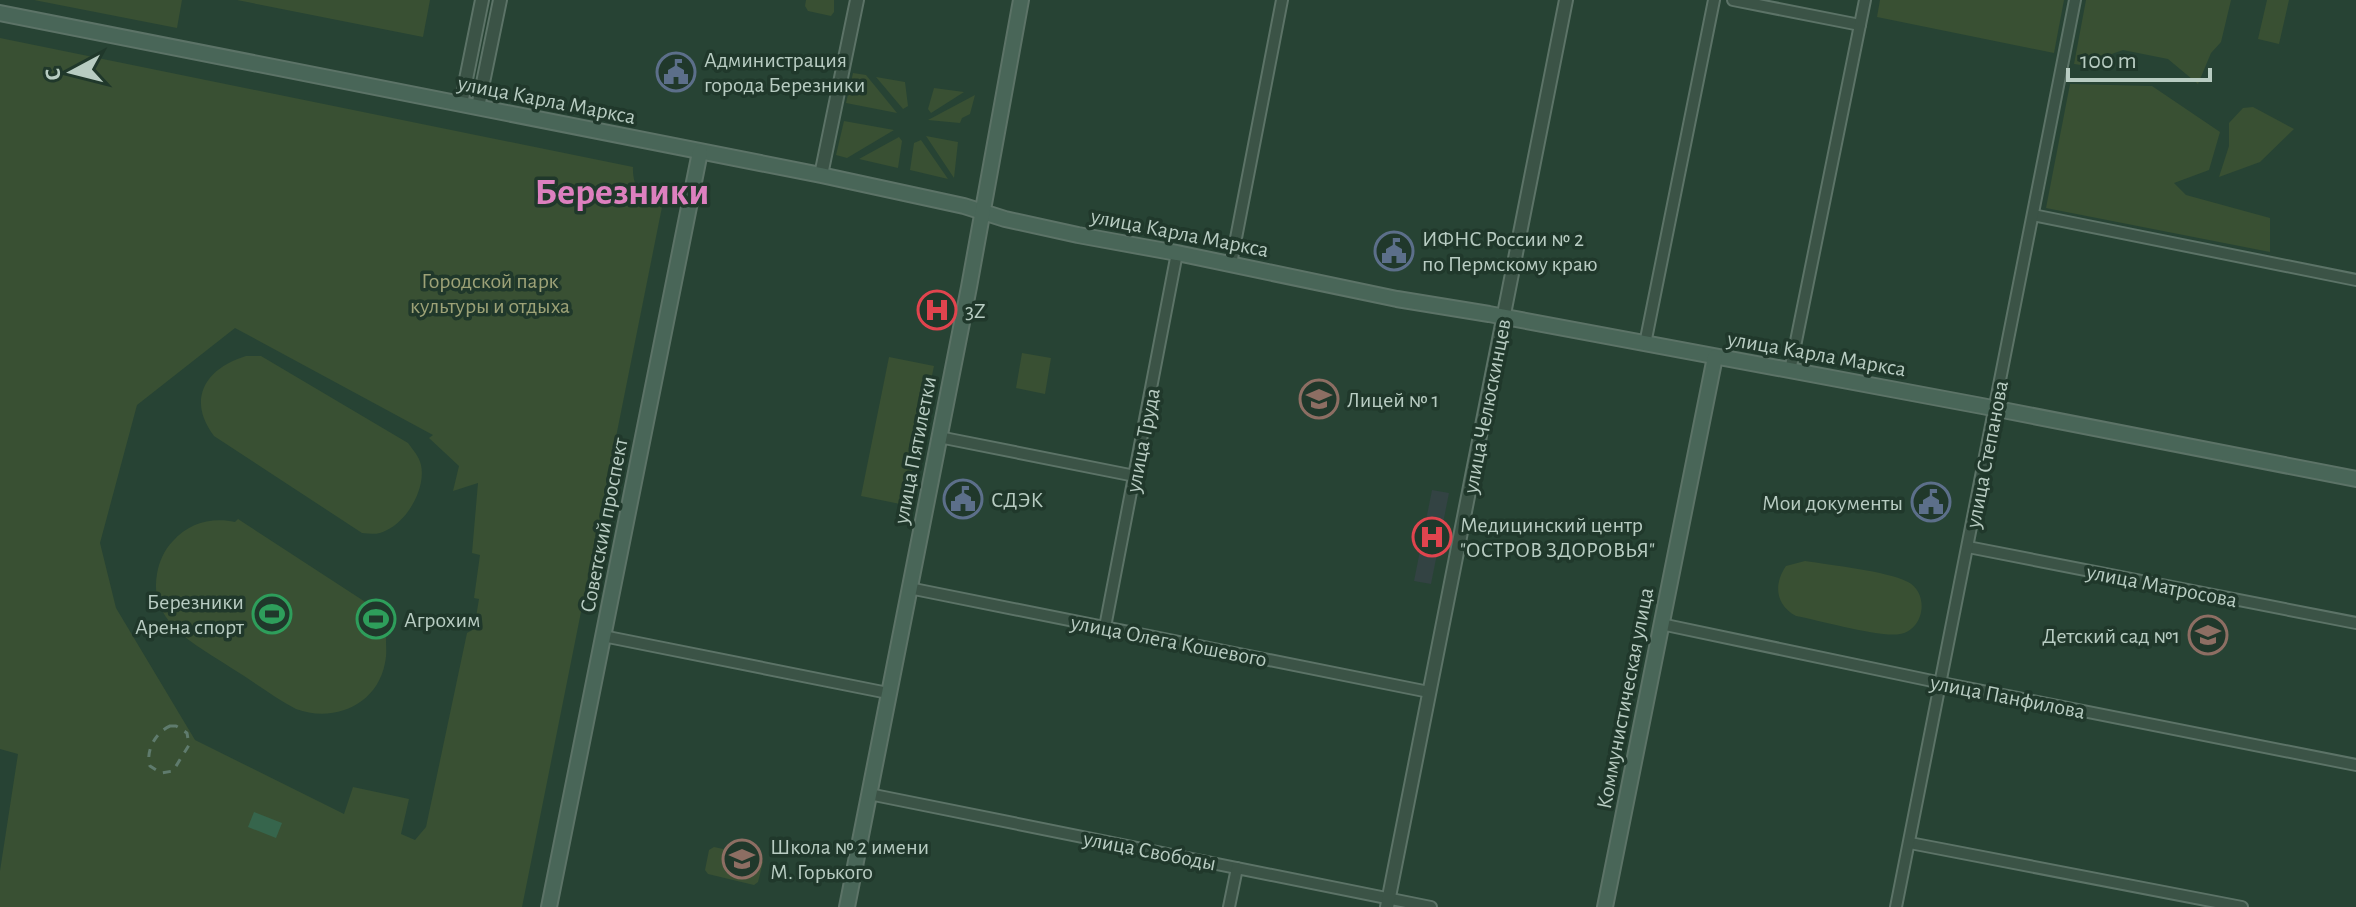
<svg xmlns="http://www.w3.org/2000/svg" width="2356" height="907" font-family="'Alegreya Sans',sans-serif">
	<rect width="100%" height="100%" fill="#274334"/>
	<!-- medical -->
	<path fill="#334343" d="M1432,490L1449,493L1431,584L1414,581Z"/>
	<!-- green -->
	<g fill="#395033" fill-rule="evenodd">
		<path d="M34,0H182L177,28Z"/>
		<path d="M237,0H430L423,37Z"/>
		<path d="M806,0H834V12L831,16L808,11L805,6Z"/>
		<path d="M1880,0H2064L2054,53L1877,17Z"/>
		<path d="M2086,0H2231L2221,42L2211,53L2198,84L2168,59L2123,50L2081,65L2074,64Z"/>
		<path d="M2267,0H2289L2279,44L2258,39Z"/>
		<path d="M0,38L633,167C632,187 643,202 662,207L522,907H0V871L18,754L0,749ZM235,328L433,435L429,438L459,466L453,491L478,483L472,553L480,555L474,598L479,599L474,629L467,633L426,827L415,840L401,834L409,799L353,787L344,814L195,740L116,608L100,543L137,405Z"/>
		<path d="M853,73L866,75L897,113L846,103Z"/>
		<path d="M876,77L905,82L908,106L903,109Z"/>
		<path d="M2070,84L2152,86L2220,132L2209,170L2174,183L2186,195L2270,218V252L2046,208Z"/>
		<path d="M934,88L964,92L931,113L928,109Z"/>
		<path d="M975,95L970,114L962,118L960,123L928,120Z"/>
		<path d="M2253,107L2294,129L2260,162L2219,177L2229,146V123L2243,108Z"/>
		<path d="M844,121L894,130L847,158L836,155Z"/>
		<path d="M926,136L958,142L954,178Z"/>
		<path d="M899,137L902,141L898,168L859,159Z"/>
		<path d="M921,140L948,179L910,170L914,143Z"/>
		<path d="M1022,353L1051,358L1045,394L1016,388Z"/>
		<path d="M246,356H261L408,443C413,450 419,456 421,465C426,488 408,520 387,530C379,535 371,534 362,533L214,436C186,399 206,368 246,356Z"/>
		<path d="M889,357L934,366L905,505L861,496Z"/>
		<path d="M238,519L393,620C381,638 389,644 385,663C377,705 334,723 296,709C274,697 254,682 233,669C199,646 148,624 157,574C159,562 164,550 173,541C189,523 212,517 235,522Z"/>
		<path d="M1805,561C1830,565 1887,571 1908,582C1930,594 1924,630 1900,634C1882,638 1818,620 1796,616C1776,605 1773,585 1786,566Z"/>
		<path d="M714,847L760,857L763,862L758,882L754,885L708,874L705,870L709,850Z"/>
	</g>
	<!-- water -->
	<path fill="#36654c" d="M254,812L282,823L276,838L248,827Z"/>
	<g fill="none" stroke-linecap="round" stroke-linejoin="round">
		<!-- minor casing -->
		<g stroke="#5c7367" stroke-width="14">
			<g id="minor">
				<path d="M1733,0L1860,25"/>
				<path d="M2033,215L2356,280"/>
				<path d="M1231,264L1282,0"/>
				<path d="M1645,344L1714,0"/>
				<path d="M1790,371L1865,0"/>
				<path d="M939,437L1135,476"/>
				<path d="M1968,547L2356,623"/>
				<path d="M909,588L1429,692"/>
				<path d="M1661,624L1942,683L2356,765"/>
				<path d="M1105,627L1177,253"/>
				<path d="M603,636L888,693"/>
				<path d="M869,794L1431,907"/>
				<path d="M1910,843L2242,907"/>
				<path d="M1229,907L1237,868"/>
				<path d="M1896,907L2075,0"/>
			</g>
		</g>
		<!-- tertiary casing -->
		<g stroke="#5c7367" stroke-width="16">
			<g id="tertiary">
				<path d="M461,104L482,0"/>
				<path d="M478,107L500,0"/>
				<path d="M821,175L857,0"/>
				<path d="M1387,907L1566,0"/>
			</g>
		</g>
		<!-- secondary casing -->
		<g stroke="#5c7367" stroke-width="18">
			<g id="secondary">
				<path d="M0,13L821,175L964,206L1005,219L1078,235L1177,253L1397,299L1489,314L1982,406L2356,479"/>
				<path d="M549,907L700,152"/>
				<path d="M847,907L969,287L1021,0"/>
				<path d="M1605,907L1715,357"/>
			</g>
		</g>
		<!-- minor -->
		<use href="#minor" stroke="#3b5346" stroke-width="10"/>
		<!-- tertiary -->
		<use href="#tertiary" stroke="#3b5346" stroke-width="12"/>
		<!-- secondary -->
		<use href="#secondary" stroke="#496658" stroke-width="14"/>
		<!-- rail -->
		<path stroke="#5f7b6d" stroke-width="3" stroke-dasharray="8 8" stroke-linecap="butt" d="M170,726H176L187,733L189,745L173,771L161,773L150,766C145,751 156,732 170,726Z"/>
	</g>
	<!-- icons -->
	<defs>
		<g id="civic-ring" transform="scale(2)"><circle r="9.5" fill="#20382b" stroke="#5c6f8a" stroke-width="1.5"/><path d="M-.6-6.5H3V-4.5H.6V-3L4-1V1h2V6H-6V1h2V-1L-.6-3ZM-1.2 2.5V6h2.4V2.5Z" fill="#5c6f8a"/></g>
		<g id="hospital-ring" transform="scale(2)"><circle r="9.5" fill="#20382b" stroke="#e0444e" stroke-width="1.5"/><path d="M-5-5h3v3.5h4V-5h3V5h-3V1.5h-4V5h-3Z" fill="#e0444e"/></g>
		<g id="school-ring" transform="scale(2)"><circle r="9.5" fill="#20382b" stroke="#8d6e63" stroke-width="1.5"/><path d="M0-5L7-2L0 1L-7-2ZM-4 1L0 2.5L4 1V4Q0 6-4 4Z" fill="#8d6e63"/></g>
		<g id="stadium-ring" transform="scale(2)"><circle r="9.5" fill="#20382b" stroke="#2e9e5b" stroke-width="1.5"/><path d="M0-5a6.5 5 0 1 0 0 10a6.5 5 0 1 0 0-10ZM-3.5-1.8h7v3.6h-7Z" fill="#2e9e5b"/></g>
	</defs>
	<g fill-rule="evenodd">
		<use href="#civic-ring" x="676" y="72"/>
		<use href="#civic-ring" x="1394" y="251"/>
		<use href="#hospital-ring" x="937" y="310"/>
		<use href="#school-ring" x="1319" y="399"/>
		<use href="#civic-ring" x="963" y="499"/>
		<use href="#civic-ring" x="1931" y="502"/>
		<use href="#hospital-ring" x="1432" y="537"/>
		<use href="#stadium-ring" x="272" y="614"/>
		<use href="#stadium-ring" x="376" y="619"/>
		<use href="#school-ring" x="2208" y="635"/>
		<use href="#school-ring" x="742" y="859"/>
	</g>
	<g text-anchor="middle" stroke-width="7" stroke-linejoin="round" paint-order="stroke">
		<!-- poi labels -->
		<g font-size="22" fill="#b8ccc2" stroke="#20382b" text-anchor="start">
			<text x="704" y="67">Администрация<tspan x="704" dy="25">города Березники</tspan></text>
			<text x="1422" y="246">ИФНС России № 2<tspan x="1422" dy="25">по Пермскому краю</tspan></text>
			<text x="965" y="318">3Z</text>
			<text x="1347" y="407">Лицей № 1</text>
			<text x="991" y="507">СДЭК</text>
			<text x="1903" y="510" text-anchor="end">Мои документы</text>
			<text x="1460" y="532">Медицинский центр<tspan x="1460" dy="25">"ОСТРОВ ЗДОРОВЬЯ"</tspan></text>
			<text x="244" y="609" text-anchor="end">Березники<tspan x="244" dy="25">Арена спорт</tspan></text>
			<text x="404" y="627">Агрохим</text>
			<text x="2180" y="643" text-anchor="end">Детский сад №1</text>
			<text x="770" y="854">Школа № 2 имени<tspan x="770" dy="25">М. Горького</tspan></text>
		</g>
		<!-- street labels -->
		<g font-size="22" fill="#b8ccc2" stroke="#20382b">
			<text transform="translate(547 99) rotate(11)" y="8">улица Карла Маркса</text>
			<text transform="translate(1180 232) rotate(11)" y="8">улица Карла Маркса</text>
			<text transform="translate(1817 353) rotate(10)" y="8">улица Карла Маркса</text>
			<text transform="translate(1486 406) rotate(-79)" y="8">улица Челюскинцев</text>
			<text transform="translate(1142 440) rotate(-79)" y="8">улица Труда</text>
			<text transform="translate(914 450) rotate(-79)" y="8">улица Пятилетки</text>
			<text transform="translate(1986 454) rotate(-79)" y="8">улица Степанова</text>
			<text transform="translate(603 525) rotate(-79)" y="8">Советский проспект</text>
			<text transform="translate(2162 585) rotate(11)" y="8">улица Матросова</text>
			<text transform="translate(1169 640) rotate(11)" y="8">улица Олега Кошевого</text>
			<text transform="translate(2008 696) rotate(11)" y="8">улица Панфилова</text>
			<text transform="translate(1624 698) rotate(-79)" y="8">Коммунистическая улица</text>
			<text transform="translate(1150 850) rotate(11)" y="8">улица Свободы</text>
		</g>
		<!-- park labels -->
		<g font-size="22" fill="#9da277" stroke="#20382b">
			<text x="490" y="288">Городской парк<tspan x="490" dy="25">культуры и отдыха</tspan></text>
		</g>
		<!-- town labels -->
		<g font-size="38" font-weight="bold" fill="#dd80bf" stroke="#20382b">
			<text x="622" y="204">Березники</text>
		</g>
	</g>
	<!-- north arrow -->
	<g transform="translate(72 72) rotate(263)" stroke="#20382b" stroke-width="6" paint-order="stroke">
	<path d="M0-6L14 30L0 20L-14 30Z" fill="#b8ccc2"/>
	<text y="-12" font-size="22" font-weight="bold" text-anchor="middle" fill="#b8ccc2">С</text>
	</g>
	<!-- scale -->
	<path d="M2068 68v12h142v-12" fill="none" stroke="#b8ccc2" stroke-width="4"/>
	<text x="2080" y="68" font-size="24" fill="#b8ccc2" stroke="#20382b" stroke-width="6" paint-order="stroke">100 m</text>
</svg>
